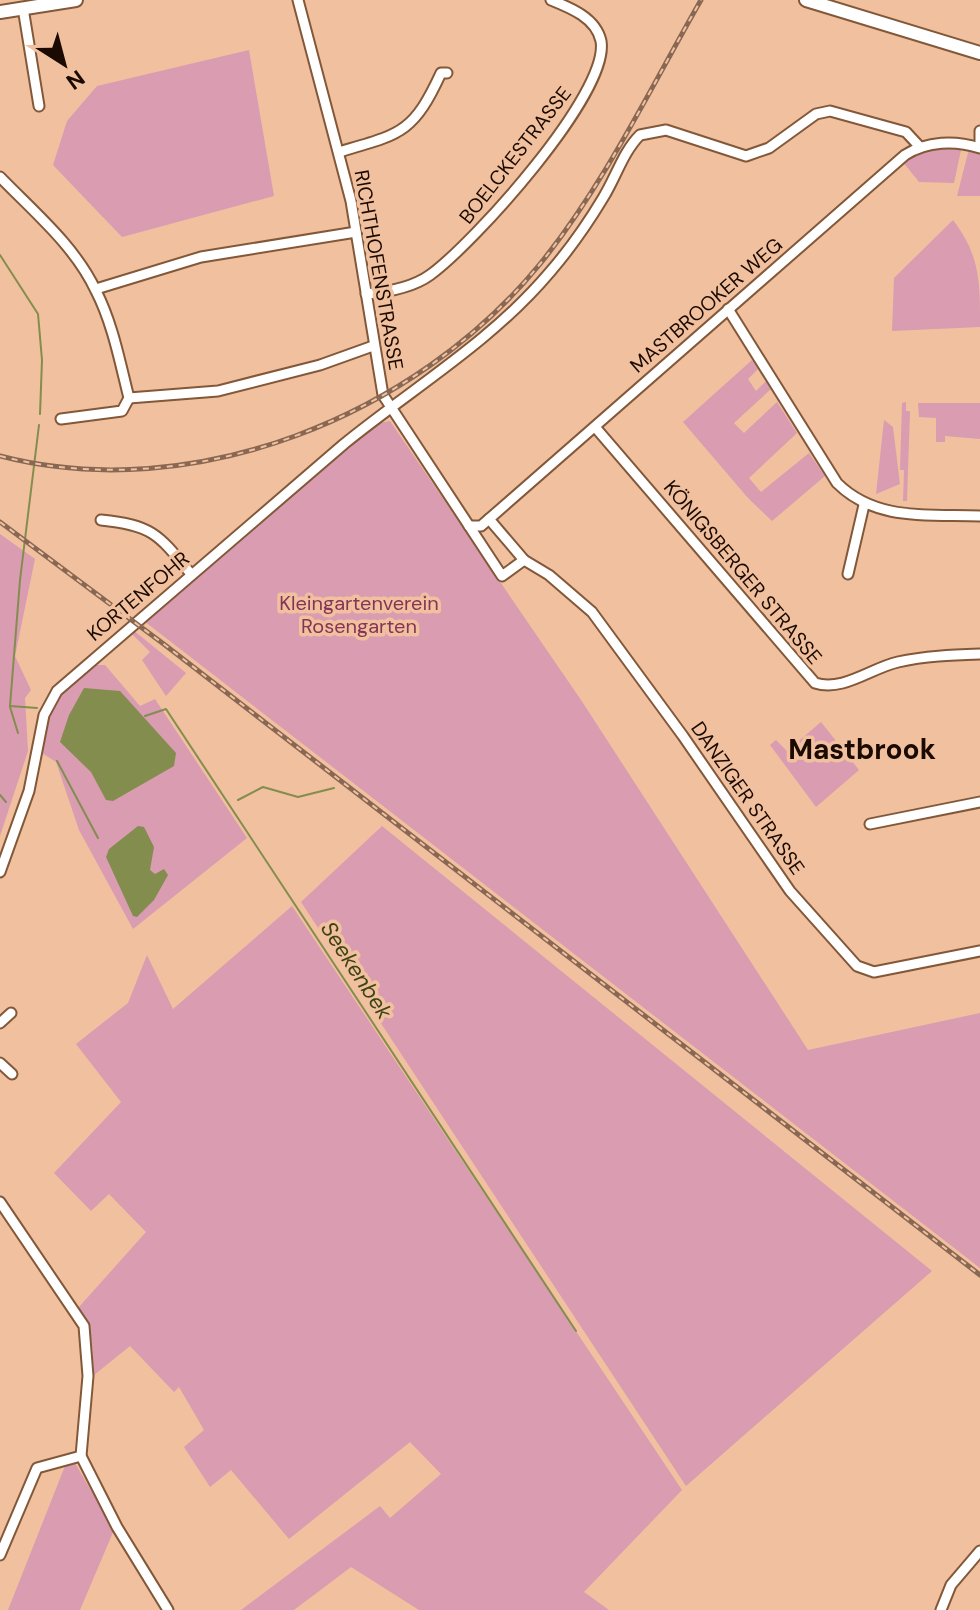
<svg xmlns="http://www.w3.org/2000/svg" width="980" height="1610" font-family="'DM Sans',sans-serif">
	<rect width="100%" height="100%" fill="#f1c09f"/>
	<!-- green -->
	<g fill="#d99cb1">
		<path d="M249,50L274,196L122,237L53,165L67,121L97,86Z"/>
		<path d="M945,147L961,150L954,183L919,182L903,162L912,153Z"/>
		<path d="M969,149L980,153V196H957Z"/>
		<path d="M953,220C980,256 980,280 980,327L892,331L894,278Z"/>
		<path d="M752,360L758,369L748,379L756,391L766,381L771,389L734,423L744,433L777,402L797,433L749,478L761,492L809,453L825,476L772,521L748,498L683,422Z"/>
		<path d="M906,402V411H910L907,501H903L904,470H900L902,403Z"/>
		<path d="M918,403H980V439L945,436V442H936V418L919,417Z"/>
		<path d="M884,420L893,427L900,484L876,494Z"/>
		<path d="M390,421L583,703L808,1050L980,1013V1268L144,621L370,425Z"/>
		<path d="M0,534L35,559L15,656L31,690L25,698L28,751L0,836Z"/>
		<path d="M133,630L186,673L166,696L142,660L150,652L131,633Z"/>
		<path d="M88,665H105L140,706L155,699L247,838L133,929L79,830L56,762L42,753C48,708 56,696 88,665Z"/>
		<path d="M821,722L859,770L816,807L770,745L776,740L787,751Z"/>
		<path d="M382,826L932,1271L686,1486L301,902Z"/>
		<path d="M292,906L682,1490L584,1592L609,1610H419L351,1567L294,1610H241L380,1506L390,1518L441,1474L410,1442L289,1539L231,1470L210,1487L184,1447L204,1430L179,1387L174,1392L130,1346L94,1375L92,1341L79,1307L146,1232L109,1194L91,1211L54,1173L121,1102L76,1044L128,1003L147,955L173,1009Z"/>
		<path d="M75,1463L114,1530L80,1610H8L65,1466Z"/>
	</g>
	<!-- water -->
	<g fill="#838d4e">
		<path d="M84,688L120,691L176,753L174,766L113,801L106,800L91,772L60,742L69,715Z"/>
		<path d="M138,826L144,827L154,847L150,870L155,874L164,869L168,875L154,900L137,917L133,916L106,857L109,849Z"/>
	</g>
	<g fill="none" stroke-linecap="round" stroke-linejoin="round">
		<!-- stream -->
		<g stroke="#838d4e" stroke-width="2">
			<path d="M0,255L38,314L42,360L40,414"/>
			<path d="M10,707L18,733"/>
			<path d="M37,708L10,706L20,580L39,425"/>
			<path d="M145,716L166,709L576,1331"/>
			<path d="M57,761L98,838"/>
			<path d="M0,795L6,802"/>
			<path d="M238,800L263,787L298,797L334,788"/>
		</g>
		<!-- minor casing -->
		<g stroke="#825839" stroke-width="13">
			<g id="minor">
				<path d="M298,0L351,201L383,395L502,576L524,560L489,519"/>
				<path d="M23,8L39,106"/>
				<path d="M980,131V143"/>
				<path d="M339,152C400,134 413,134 441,73H447"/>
				<path d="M0,177C34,212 75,246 96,291C113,324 120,363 129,398L122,411L61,419"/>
				<path d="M96,289L201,257L356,232"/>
				<path d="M366,294C388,292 412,288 430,275C473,244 610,93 601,41C596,18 571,8 551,0"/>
				<path d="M728,309L837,483C876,522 930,514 980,516"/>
				<path d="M129,398L218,391L320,365L373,346"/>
				<path d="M595,427L815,683C843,692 871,668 898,662C925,656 952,655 980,654"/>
				<path d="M101,520C153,525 159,535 191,574"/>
				<path d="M469,526H481L905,155C927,141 955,140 980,148"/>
				<path d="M524,560L549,575L592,612L683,736L790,891L857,966L874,972L980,951"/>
				<path d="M848,574L864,505"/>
				<path d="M870,824L980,802"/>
				<path d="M0,872L29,791L44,715L57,691L344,444C414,387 491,342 550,272C569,250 588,223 603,198C616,177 623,152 640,135L666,130L746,156L769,148L816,114L830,111L906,132L919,146"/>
				<path d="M0,1023L11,1013"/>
				<path d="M0,1063L12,1074"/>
				<path d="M0,1202L84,1326L88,1376L81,1456L117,1527L168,1610"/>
				<path d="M0,1555L37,1468L81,1456"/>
				<path d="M941,1610L951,1585L980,1551"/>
			</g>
		</g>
		<!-- secondary casing -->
		<g stroke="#825839" stroke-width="16">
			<g id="secondary">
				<path d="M806,0L980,53"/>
				<path d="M0,12L76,0"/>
			</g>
		</g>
		<!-- minor -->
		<use href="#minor" stroke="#fff" stroke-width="9"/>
		<!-- secondary -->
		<use href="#secondary" stroke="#fff" stroke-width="12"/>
		<!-- rail casing -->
		<g stroke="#896853" stroke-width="5">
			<g id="rail">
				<path d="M0,456C193,506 416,416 540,264C604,185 650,89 701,0"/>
				<path d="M0,522L165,645L980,1275"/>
			</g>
		</g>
		<!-- rail -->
		<use href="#rail" stroke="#f1c09f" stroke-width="2" stroke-dasharray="6" stroke-linecap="butt"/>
	</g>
	<g text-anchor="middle" stroke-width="7" stroke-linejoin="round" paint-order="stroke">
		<!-- street labels -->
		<g font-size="20" fill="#1a0a01" stroke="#f1c09f">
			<text transform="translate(515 155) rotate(-52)" y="7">BOELCKESTRASSE</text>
			<text transform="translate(379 270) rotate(80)" y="7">RICHTHOFENSTRASSE</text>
			<text transform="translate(706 305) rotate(-41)" y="7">MASTBROOKER WEG</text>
			<text transform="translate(743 572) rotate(50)" y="7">KÖNIGSBERGER STRASSE</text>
			<text transform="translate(138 596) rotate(-40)" y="7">KORTENFOHR</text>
			<text transform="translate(748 798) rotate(55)" y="7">DANZIGER STRASSE</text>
		</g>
		<!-- park labels -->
		<g font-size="20" fill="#853457" stroke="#f1c09f">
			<text x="359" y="610">Kleingartenverein<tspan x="359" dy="23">Rosengarten</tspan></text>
		</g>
		<!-- water labels -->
		<g font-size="22" font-style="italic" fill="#3d4413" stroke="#f1c09f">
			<text transform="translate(357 970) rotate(57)" y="8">Seekenbek</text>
		</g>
		<!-- district labels -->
		<g font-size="28" font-weight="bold" fill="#1a0a01" stroke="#f1c09f">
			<text x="862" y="759">Mastbrook</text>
		</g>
	</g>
	<!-- north arrow -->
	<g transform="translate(64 64) rotate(144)" stroke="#f1c09f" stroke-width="6" paint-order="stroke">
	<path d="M0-6L14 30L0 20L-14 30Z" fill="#1a0a01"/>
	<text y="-12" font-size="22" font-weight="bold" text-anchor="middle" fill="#1a0a01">N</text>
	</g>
</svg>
